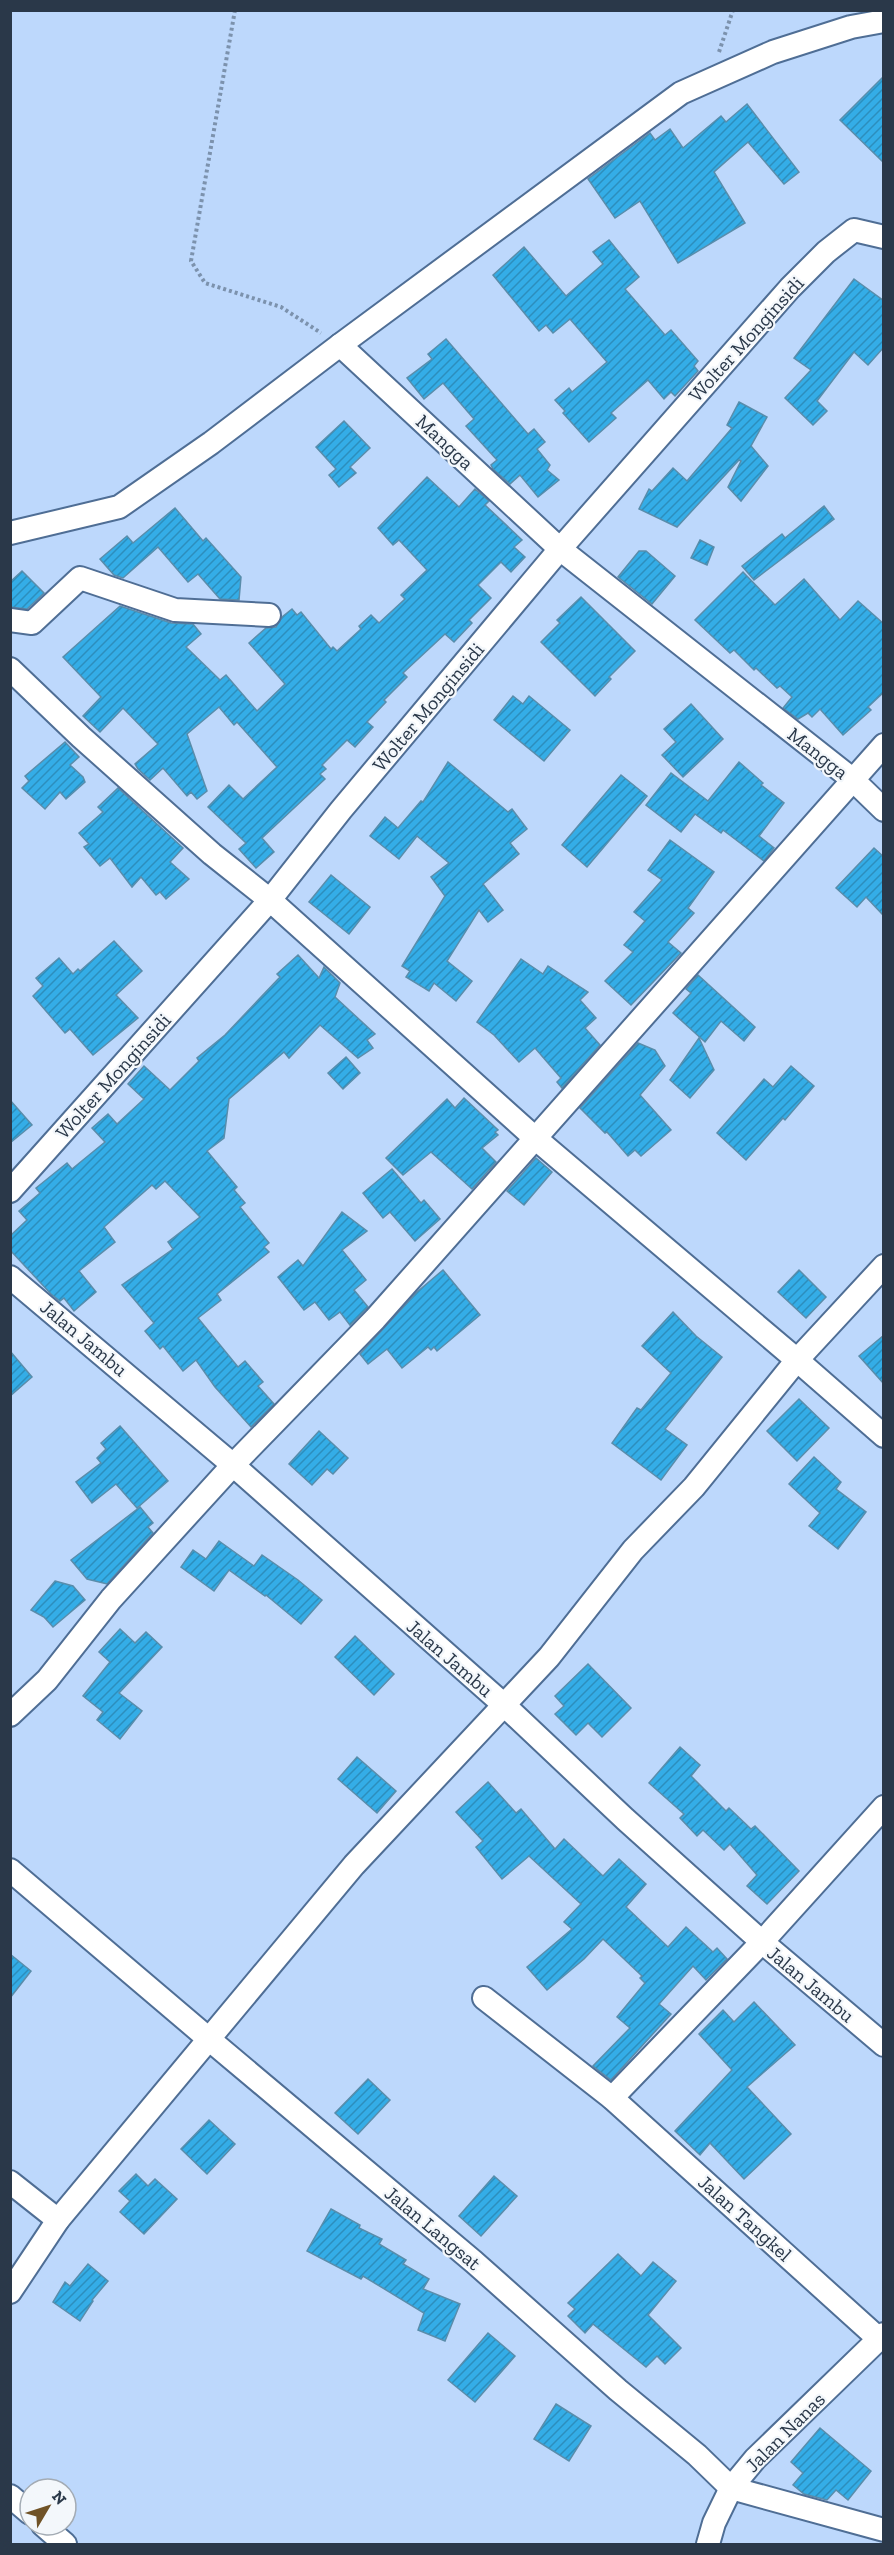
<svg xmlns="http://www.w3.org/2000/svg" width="894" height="2555" font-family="'Zilla Slab',serif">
	<defs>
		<pattern id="building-hatch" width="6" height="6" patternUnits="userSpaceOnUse" patternTransform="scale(1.5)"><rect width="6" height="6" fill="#34ade7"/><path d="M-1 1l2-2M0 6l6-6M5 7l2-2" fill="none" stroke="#2c8ebd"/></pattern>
	</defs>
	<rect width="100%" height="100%" fill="#bdd8fc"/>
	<!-- building -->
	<g fill="url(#building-hatch)" stroke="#598dab" stroke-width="1.5">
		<path d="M884,76V163L840,120Z"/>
		<path d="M747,104L799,172L784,184L748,142L714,172L745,223L678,263L640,201L615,218L588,179L650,133L655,140L670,129L683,148L721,116L726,122Z"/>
		<path d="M609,240L639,277L625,289L665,335L671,330L698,361L694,366L698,371L675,396L671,392L664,399L648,380L611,413L616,418L589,442L563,413L565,411L555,400L569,388L572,392L607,362L570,319L553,333L546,325L539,331L493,275L524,247L566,296L603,264L593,252Z"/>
		<path d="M854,279L884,301V347L868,365L854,352L817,401L827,411L813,425L785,398L811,370L794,358Z"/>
		<path d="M446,339L528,434L534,429L545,442L537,449L550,465L547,470L559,480L538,497L520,475L510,484L493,469L491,465L497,460L466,426L474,419L443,383L424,399L407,378L432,359L428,354Z"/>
		<path d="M739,402L767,417L751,446L768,466L741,501L728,487L741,461L739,460L677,527L639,509L649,489L652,491L673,468L687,481L732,428L727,425Z"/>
		<path d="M344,421L370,448L350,467L356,473L339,487L329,475L336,469L316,447Z"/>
		<path d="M427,477L459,507L475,489L489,501L485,505L522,540L514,547L525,557L511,572L501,562L478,585L491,598L469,620L472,623L454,642L445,634L403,673L407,677L384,700L386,702L367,722L373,727L355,747L347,740L322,765L326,769L320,774L325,779L262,838L274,852L256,868L239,849L246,843L208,807L229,785L243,799L277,767L237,722L234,725L219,707L187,734L207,791L197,799L191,792L187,796L163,768L150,780L138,769L135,764L158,744L123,708L100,732L83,716L101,697L63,657L120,606L171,623L193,624L201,634L186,647L220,680L226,675L257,711L285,684L249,643L266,628L276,627L282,617L292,609L297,615L301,612L331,649L333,647L337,651L361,629L359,626L371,615L379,623L405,599L401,595L427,570L399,540L393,545L378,528Z"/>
		<path d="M824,506L834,519L754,580L742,566L782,534L785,538Z"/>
		<path d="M175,508L203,541L206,538L241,577L239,600L220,599L198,574L188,582L158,547L123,578L114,575L100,559L127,536L133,543Z"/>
		<path d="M700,540L714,547L707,565L691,558Z"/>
		<path d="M639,551H646L675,576L652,604L618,577Z"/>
		<path d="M22,571L44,593L27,609L10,607V582Z"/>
		<path d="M743,572L775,605L804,579L840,620L858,601L884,624V692L868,707L871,710L843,735L820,709L812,717L808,713L798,719L783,708L792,697L780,686L777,688L756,668L754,670L734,650L730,653L695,620Z"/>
		<path d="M581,597L635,651L609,677L611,679L595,696L541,642L560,623L557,620Z"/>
		<path d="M513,696L523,704L529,696L570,730L544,761L494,720Z"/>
		<path d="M691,704L723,739L683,777L662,755L676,742L664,729Z"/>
		<path d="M65,742L79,757L70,765L83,777L85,782L66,799L60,792L45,809L22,788L29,781L25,776Z"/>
		<path d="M448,762L508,812L512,809L527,829L510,843L519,854L483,884L503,910L488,922L479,910L447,961L472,981L456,1001L434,983L429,991L406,977L410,971L402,966L445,896L431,877L449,863L417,836L399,859L370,836L385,817L398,828L421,801L423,802Z"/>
		<path d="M739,762L763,783L761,785L784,803L759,836L774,848L764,861L723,830L721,833L695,814L681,832L646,805L671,773L708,801Z"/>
		<path d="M621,775L647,796L587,867L562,845Z"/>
		<path d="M118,788L183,848L170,862L189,879L166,899L160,892L156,895L141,877L132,887L110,858L100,866L84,847L89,844L79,833L103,812L98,807Z"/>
		<path d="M670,840L714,872L688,908L694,913L668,942L681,953L631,1005L605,981L633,952L624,945L645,921L634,912L662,880L648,870Z"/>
		<path d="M874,848L884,857V916L866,897L857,907L836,888Z"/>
		<path d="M331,875L370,907L349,934L309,902Z"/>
		<path d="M114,941L142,971L116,995L138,1018L93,1055L70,1029L65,1033L33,996L43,986L36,978L59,958L73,974L78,969L80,971Z"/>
		<path d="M298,955L319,978L324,967L340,983L335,997L375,1034L367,1040L373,1048L358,1058L320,1025L289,1058L284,1052L229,1099L224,1138L207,1151L237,1187L234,1190L245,1203L240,1207L269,1243L264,1247L269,1252L217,1294L221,1300L198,1318L238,1367L245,1361L263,1382L258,1386L274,1404L251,1427L215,1387L196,1360L183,1371L163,1346L160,1349L145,1331L154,1323L122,1285L173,1249L168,1242L200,1217L165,1181L156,1189L152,1185L104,1227L115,1242L79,1271L96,1292L74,1311L64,1298L60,1301L51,1294L10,1250L11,1235L27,1220L19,1211L40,1193L36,1188L67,1163L72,1169L105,1142L92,1128L108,1114L117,1124L144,1099L128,1084L144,1066L170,1090L199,1061L197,1058L225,1035L280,977L277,974Z"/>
		<path d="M521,959L543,974L548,966L588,992L580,1000L596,1018L585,1028L600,1045L562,1088L557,1082L561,1078L535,1048L519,1062L494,1035L477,1022Z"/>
		<path d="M698,975L755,1027L744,1041L721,1021L705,1042L673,1013L691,993L686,989Z"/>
		<path d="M699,1038L714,1070L690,1098L670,1080Z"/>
		<path d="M638,1043L655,1050L665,1066L640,1095L671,1130L641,1156L635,1150L628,1156L607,1132L605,1133L580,1108Z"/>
		<path d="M346,1057L360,1073L343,1089L328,1073Z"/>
		<path d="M791,1066L814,1086L785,1120L783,1118L746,1160L717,1133L764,1079L773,1087Z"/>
		<path d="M464,1098L498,1130L495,1132L498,1135L482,1148L496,1162L472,1189L431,1152L403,1175L386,1158L447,1099L455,1108Z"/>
		<path d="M10,1100L32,1125L10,1143Z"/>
		<path d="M536,1158L552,1172L524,1205L507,1191Z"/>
		<path d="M392,1169L421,1203L424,1200L440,1219L415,1241L390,1212L383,1218L363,1193Z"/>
		<path d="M342,1212L367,1231L342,1250L366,1280L354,1290L368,1307L350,1325L340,1312L329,1320L315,1302L304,1310L278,1277L298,1260L303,1266Z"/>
		<path d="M443,1270L480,1315L437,1351L434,1347L431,1350L428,1347L402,1368L387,1349L368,1364L360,1354L417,1292Z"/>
		<path d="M799,1270L826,1297L806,1318L778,1292Z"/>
		<path d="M673,1312L696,1336L722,1357L665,1429L687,1445L661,1480L612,1443L637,1408L641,1410L671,1373L642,1346Z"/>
		<path d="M884,1335V1384L859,1356Z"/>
		<path d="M10,1351L32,1377L10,1396Z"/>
		<path d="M799,1399L829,1428L797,1461L767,1431Z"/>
		<path d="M120,1426L168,1481L137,1508L116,1484L92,1503L76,1482L101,1463L97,1458L106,1449L101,1443Z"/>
		<path d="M319,1431L348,1458L333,1474L327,1469L312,1485L289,1464Z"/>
		<path d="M814,1457L841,1482L836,1489L866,1512L838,1549L809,1526L820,1513L789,1484Z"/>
		<path d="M140,1507L153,1523L148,1527L153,1533L107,1584L87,1579L71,1560Z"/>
		<path d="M219,1541L254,1566L262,1555L298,1580L322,1600L301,1624L266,1595L265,1596L229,1570L214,1591L181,1567L193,1550L206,1559Z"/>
		<path d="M55,1581L73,1586L85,1600L53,1627L44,1617L31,1610Z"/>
		<path d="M120,1629L135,1643L146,1632L162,1647L119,1693L142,1711L120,1739L97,1720L103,1712L83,1696L110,1662L99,1652Z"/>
		<path d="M355,1636L394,1674L374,1695L335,1657Z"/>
		<path d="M588,1664L631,1708L602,1737L588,1723L576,1735L555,1714L564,1706L555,1696Z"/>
		<path d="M680,1747L700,1765L691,1776L726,1811L729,1808L751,1829L755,1826L799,1871L767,1904L747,1886L757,1875L730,1844L724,1850L703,1830L697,1836L680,1818L684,1814L649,1783Z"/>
		<path d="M357,1757L396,1791L377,1813L338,1779Z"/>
		<path d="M488,1782L516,1813L521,1809L555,1849L564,1839L603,1876L619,1859L646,1884L626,1907L668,1947L686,1927L713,1952L717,1948L727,1959L706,1980L693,1966L659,2004L671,2014L611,2080L593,2066L630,2028L617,2017L645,1983L640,1978L642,1976L603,1939L584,1959L547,1990L527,1967L572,1929L564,1922L581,1904L529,1856L502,1879L476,1847L483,1841L456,1812Z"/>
		<path d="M10,1954L31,1971L10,1998Z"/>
		<path d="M754,2002L795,2045L747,2087L791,2134L744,2179L710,2143L700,2155L675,2131L732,2070L699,2034L723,2010L734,2022Z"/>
		<path d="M368,2079L390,2100L358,2134L335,2113Z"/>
		<path d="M209,2120L235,2144L207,2174L181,2149Z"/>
		<path d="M136,2174L148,2186L155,2179L177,2199L144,2234L120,2212L130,2201L119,2191Z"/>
		<path d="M494,2176L517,2196L481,2236L459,2216Z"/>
		<path d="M331,2209L360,2225L359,2228L382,2239L379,2244L406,2260L403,2264L429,2279L423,2289L460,2304L445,2341L418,2330L424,2313L363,2276L361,2279L307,2251Z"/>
		<path d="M618,2254L641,2276L653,2262L676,2281L648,2315L681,2348L665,2364L657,2356L646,2367L593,2324L585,2333L568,2316L575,2309L568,2303Z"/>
		<path d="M88,2264L108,2281L92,2300L93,2301L80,2321L53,2302L65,2282L70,2286Z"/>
		<path d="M488,2333L515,2356L475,2402L448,2380Z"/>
		<path d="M556,2404L591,2426L569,2461L534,2439Z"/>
		<path d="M820,2428L871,2471L848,2500L836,2490L827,2500L804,2494L793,2485L803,2473L791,2462Z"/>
	</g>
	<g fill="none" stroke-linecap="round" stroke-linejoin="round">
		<!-- minor casing -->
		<g stroke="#4f6e95" stroke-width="26">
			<g id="minor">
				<path d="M340,345L560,549L852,779L884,810"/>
				<path d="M10,533L119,507L211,443L340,345L681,93L773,52L851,27L884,21"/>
				<path d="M10,620L32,623L80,578L175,610L269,615"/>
				<path d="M10,669L81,737L212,854L270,900L535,1138L797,1360L884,1436"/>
				<path d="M10,1191L270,900L341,810L560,549L790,288L826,252L854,230L884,237"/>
				<path d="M10,1277L233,1465L503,1704L625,1819L762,1942L884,2045"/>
				<path d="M10,1715L47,1680L111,1599L233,1465L375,1319L884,745"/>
				<path d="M10,1870L210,2040L474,2262L618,2390L697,2455L731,2488L884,2530"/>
				<path d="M484,1998L612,2098L879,2339"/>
				<path d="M612,2098L762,1942L884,1807"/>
				<path d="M10,2182L58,2220"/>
				<path d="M10,2292L58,2220L354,1865L549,1657L633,1550L694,1487L797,1360L884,1266"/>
				<path d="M10,2496L30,2513"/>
				<path d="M43,2525L65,2544"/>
				<path d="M708,2544L714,2523L731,2488L755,2459L884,2334"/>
			</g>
		</g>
		<!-- path -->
		<g stroke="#7c92ad" stroke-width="4" stroke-dasharray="3 3" stroke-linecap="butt">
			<path d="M235,10L191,261L205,283L281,307L321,333"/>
			<path d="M719,52L733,10"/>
		</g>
		<!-- minor -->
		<use href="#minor" stroke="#fff" stroke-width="22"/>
	</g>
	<g text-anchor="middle" stroke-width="4.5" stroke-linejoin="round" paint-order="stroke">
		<!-- street labels -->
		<g font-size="20" fill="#2a3849" stroke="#f3f7fb">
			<text transform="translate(746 339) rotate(-48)" y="7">Wolter Monginsidi</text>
			<text transform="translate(445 442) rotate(43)" y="7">Mangga</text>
			<text transform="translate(428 707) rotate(-50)" y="7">Wolter Monginsidi</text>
			<text transform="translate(818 753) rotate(38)" y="7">Mangga</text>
			<text transform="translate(113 1076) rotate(-48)" y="7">Wolter Monginsidi</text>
			<text transform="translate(84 1338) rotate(40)" y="7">Jalan Jambu</text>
			<text transform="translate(450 1658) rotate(41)" y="7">Jalan Jambu</text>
			<text transform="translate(811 1984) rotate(40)" y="7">Jalan Jambu</text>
			<text transform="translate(745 2218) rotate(42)" y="7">Jalan Tangkel</text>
			<text transform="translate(433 2228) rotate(40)" y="7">Jalan Langsat</text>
			<text transform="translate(785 2432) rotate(-45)" y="7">Jalan Nanas</text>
		</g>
	</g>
	<!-- border -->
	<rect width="894" height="2555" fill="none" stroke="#2a3849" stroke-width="24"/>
	<!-- north arrow -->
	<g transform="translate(48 2507) rotate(51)"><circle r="28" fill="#f3f7fb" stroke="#a3abb4" stroke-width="1.5"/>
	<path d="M0-4.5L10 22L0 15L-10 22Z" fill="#705327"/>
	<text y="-9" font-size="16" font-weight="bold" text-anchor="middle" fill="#2a3849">N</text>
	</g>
</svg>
